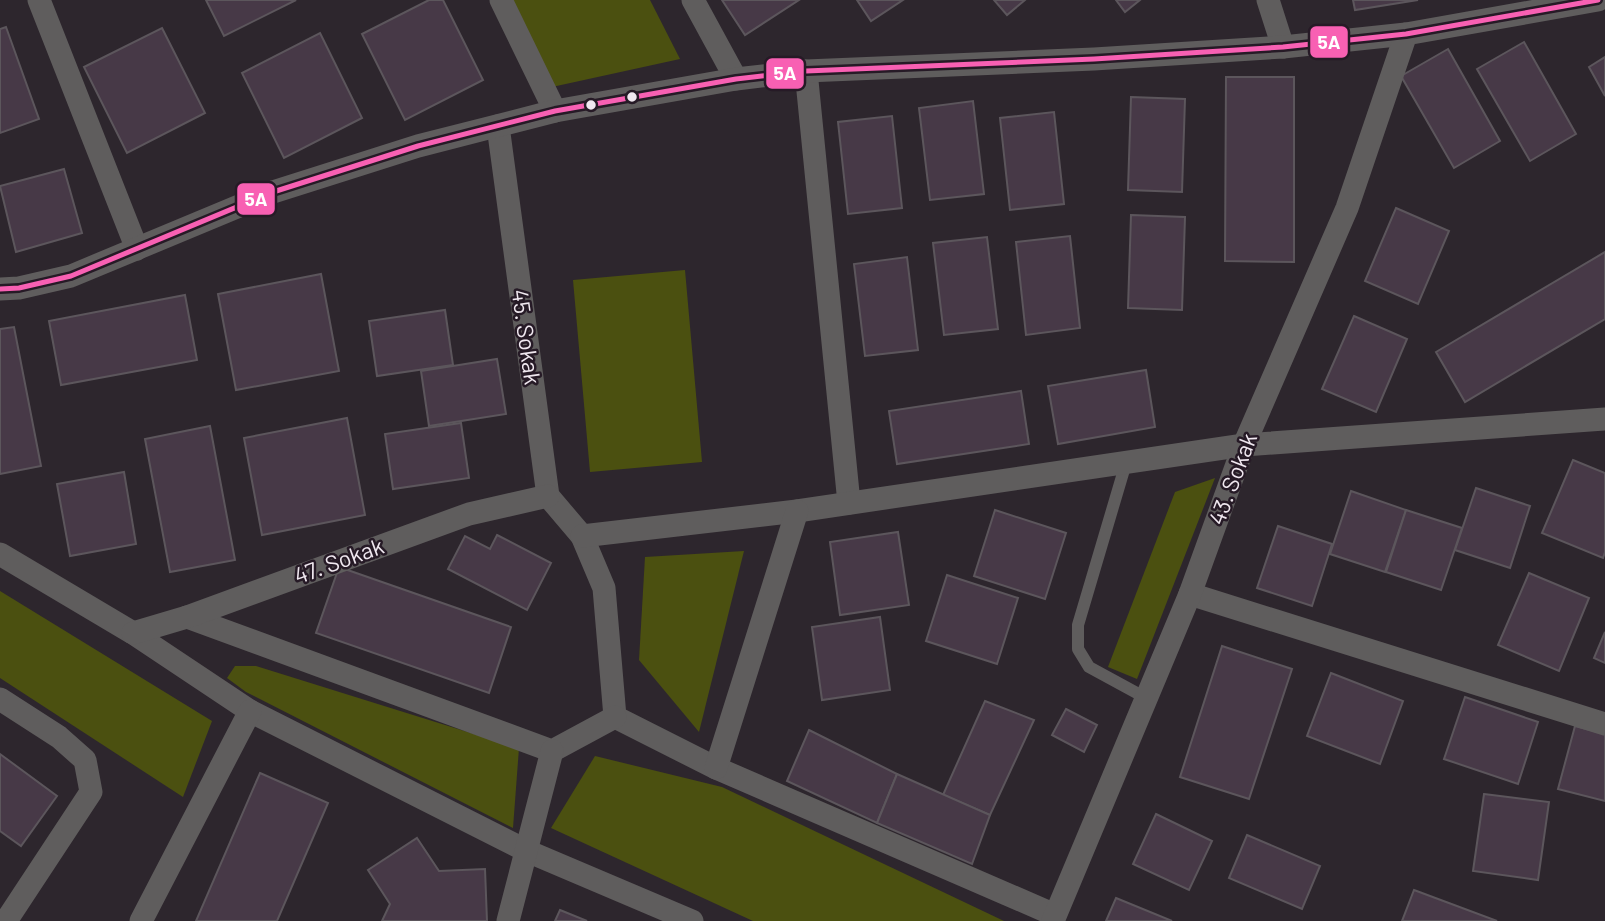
<svg xmlns="http://www.w3.org/2000/svg" width="1605" height="921" font-family="Barlow,sans-serif">
	<rect width="100%" height="100%" fill="#2d262d"/>
	<!-- green -->
	<g fill="#4b5010">
		<path d="M509,0H650L680,59L552,87Z"/>
		<path d="M685,270L702,462L590,472L573,280Z"/>
		<path d="M1215,478L1137,679L1108,667L1175,492Z"/>
		<path d="M744,551L699,732L639,660L645,557Z"/>
		<path d="M0,591L212,721L183,797L0,678Z"/>
		<path d="M235,666H256L519,748L513,828L246,692L227,678Z"/>
		<path d="M595,756L722,787L1004,921H753L551,828Z"/>
	</g>
	<!-- building -->
	<g fill="#473947" stroke="#5c565c" stroke-width="2">
		<path d="M206,0H296L224,36Z"/>
		<path d="M429,0H443L483,80L405,120L362,34Z"/>
		<path d="M722,0H799L745,35Z"/>
		<path d="M857,0H903L871,21Z"/>
		<path d="M994,0H1025L1007,15Z"/>
		<path d="M1116,0H1140L1125,12Z"/>
		<path d="M1353,0H1418L1355,10Z"/>
		<path d="M6,27L39,119L0,133V29Z"/>
		<path d="M162,28L205,113L127,153L84,67Z"/>
		<path d="M320,33L362,118L284,158L242,73Z"/>
		<path d="M1524,42L1576,134L1530,161L1477,69Z"/>
		<path d="M1448,49L1500,141L1454,168L1401,76Z"/>
		<path d="M1605,57V96L1589,67Z"/>
		<path d="M1226,77H1294V262L1225,261Z"/>
		<path d="M1131,97L1185,99L1182,192L1128,190Z"/>
		<path d="M973,101L984,194L930,200L919,108Z"/>
		<path d="M1054,112L1064,204L1010,210L1000,118Z"/>
		<path d="M892,116L902,208L848,214L838,122Z"/>
		<path d="M64,169L82,233L16,252L0,186Z"/>
		<path d="M1396,208L1449,231L1418,304L1365,281Z"/>
		<path d="M1131,215L1185,217L1182,310L1128,308Z"/>
		<path d="M1070,236L1080,328L1026,335L1016,242Z"/>
		<path d="M987,237L998,329L944,335L933,243Z"/>
		<path d="M1605,252V319L1465,402L1436,352Z"/>
		<path d="M907,257L918,350L865,356L854,264Z"/>
		<path d="M321,274L339,371L236,390L218,294Z"/>
		<path d="M185,295L197,360L61,385L49,321Z"/>
		<path d="M445,310L453,365L377,376L369,321Z"/>
		<path d="M1354,316L1407,339L1376,412L1322,389Z"/>
		<path d="M14,327L41,466L0,474V329Z"/>
		<path d="M497,359L506,414L429,426L421,371Z"/>
		<path d="M1146,370L1155,427L1058,444L1048,386Z"/>
		<path d="M1021,391L1029,444L897,464L889,411Z"/>
		<path d="M347,418L365,515L262,535L244,438Z"/>
		<path d="M461,423L469,478L393,489L385,434Z"/>
		<path d="M210,426L235,560L170,572L145,439Z"/>
		<path d="M1573,460L1605,473V552L1603,558L1542,533Z"/>
		<path d="M124,472L136,544L70,556L57,484Z"/>
		<path d="M1476,488L1530,506L1510,568L1455,550Z"/>
		<path d="M1351,491L1406,510L1385,572L1330,554Z"/>
		<path d="M995,510L1066,533L1045,599L974,576Z"/>
		<path d="M1406,510L1462,528L1441,590L1386,572Z"/>
		<path d="M1278,526L1332,544L1312,606L1257,588Z"/>
		<path d="M898,532L909,605L840,615L830,542Z"/>
		<path d="M497,535L551,563L527,610L448,569L465,536L490,549Z"/>
		<path d="M339,567L511,627L489,693L316,633Z"/>
		<path d="M1529,573L1589,598L1559,671L1498,645Z"/>
		<path d="M947,575L1018,598L997,664L926,641Z"/>
		<path d="M880,617L890,690L822,700L812,627Z"/>
		<path d="M1605,632V663L1594,658Z"/>
		<path d="M1222,646L1292,669L1249,799L1180,777Z"/>
		<path d="M1331,673L1403,701L1380,764L1307,736Z"/>
		<path d="M1465,697L1538,722L1518,784L1444,759Z"/>
		<path d="M985,701L1034,720L990,815L943,795Z"/>
		<path d="M1066,709L1097,725L1084,752L1052,735Z"/>
		<path d="M1575,726L1605,734V801L1558,789Z"/>
		<path d="M809,730L897,774L877,823L787,781Z"/>
		<path d="M0,754L57,796L21,846L0,831Z"/>
		<path d="M260,773L328,803L277,921H196Z"/>
		<path d="M897,774L990,815L972,864L877,823Z"/>
		<path d="M1484,794L1549,802L1538,880L1473,871Z"/>
		<path d="M1156,814L1212,841L1189,890L1133,864Z"/>
		<path d="M1247,835L1320,866L1302,909L1229,878Z"/>
		<path d="M417,838L439,871L485,869L487,921H382L390,904L368,870Z"/>
		<path d="M1414,890L1497,921H1402Z"/>
		<path d="M1116,898L1172,921H1106Z"/>
		<path d="M560,910L587,921H555Z"/>
	</g>
	<g fill="none" stroke-linecap="round" stroke-linejoin="round">
		<!-- lane -->
		<path stroke="#5f5d5d" stroke-width="12" d="M1126,463L1078,625V649L1089,667L1146,698"/>
		<!-- street -->
		<g stroke="#5f5d5d" stroke-width="23">
			<path d="M39,0L137,249"/>
			<path d="M501,0L555,111"/>
			<path d="M693,0L736,79"/>
			<path d="M1268,0L1283,47"/>
			<path d="M806,71L849,503"/>
			<path d="M498,126L548,496L582,536L604,588L615,717L716,768L1055,915"/>
			<path d="M0,289L19,288L71,276L273,192L418,146L555,111L736,79L806,71L1094,59L1283,47L1406,34L1598,0"/>
			<path d="M582,536L797,511L1244,445L1605,419"/>
			<path d="M0,554L133,633L250,711L527,851L692,921"/>
			<path d="M1190,594L1605,724"/>
			<path d="M187,617L552,751L615,717"/>
			<path d="M133,633L187,617L469,514L548,496"/>
			<path d="M0,699L59,737L85,760L91,792L6,921"/>
			<path d="M716,768L797,511"/>
			<path d="M141,921L250,711"/>
			<path d="M508,921L552,751"/>
			<path d="M1053,921L1190,594L1244,445L1347,208L1406,34"/>
		</g>
		<!-- bus-1 casing -->
		<g stroke="#261a26" stroke-width="10">
			<path id="bus-1" d="M0,289L19,288L71,276L273,192L418,146L555,111L736,79L806,71L1094,59L1283,47L1406,34L1598,0"/>
		</g>
		<!-- bus-1 -->
		<use href="#bus-1" stroke="#f860b3" stroke-width="5"/>
	</g>
	<!-- markers -->
	<g fill="#f0e8f0" stroke="#261a26" stroke-width="2.5">
		<circle cx="632" cy="97" r="6"/>
		<circle cx="591" cy="105" r="6"/>
	</g>
	<g text-anchor="middle" stroke-width="5" stroke-linejoin="round" paint-order="stroke">
		<!-- street labels -->
		<g font-size="23" fill="#f0e8f0" stroke="#261a26">
			<text transform="translate(526 337) rotate(82)" y="8">45. Sokak</text>
			<text transform="translate(1233 479) rotate(-69)" y="8">43. Sokak</text>
			<text transform="translate(339 561) rotate(-20)" y="8">47. Sokak</text>
		</g>
	</g>
	<g stroke="#261a26" stroke-width="2.5">
		<rect x="1309" y="25" width="40" height="34" rx="7" fill="#f860b3"/>
		<rect x="765" y="57" width="40" height="33" rx="7" fill="#f860b3"/>
		<rect x="236" y="182" width="40" height="34" rx="7" fill="#f860b3"/>
	</g>
	<g font-size="19" text-anchor="middle" font-weight="bold" fill="#fff">
		<text x="1329" y="49">5A</text>
		<text x="785" y="80">5A</text>
		<text x="256" y="206">5A</text>
	</g>
</svg>
